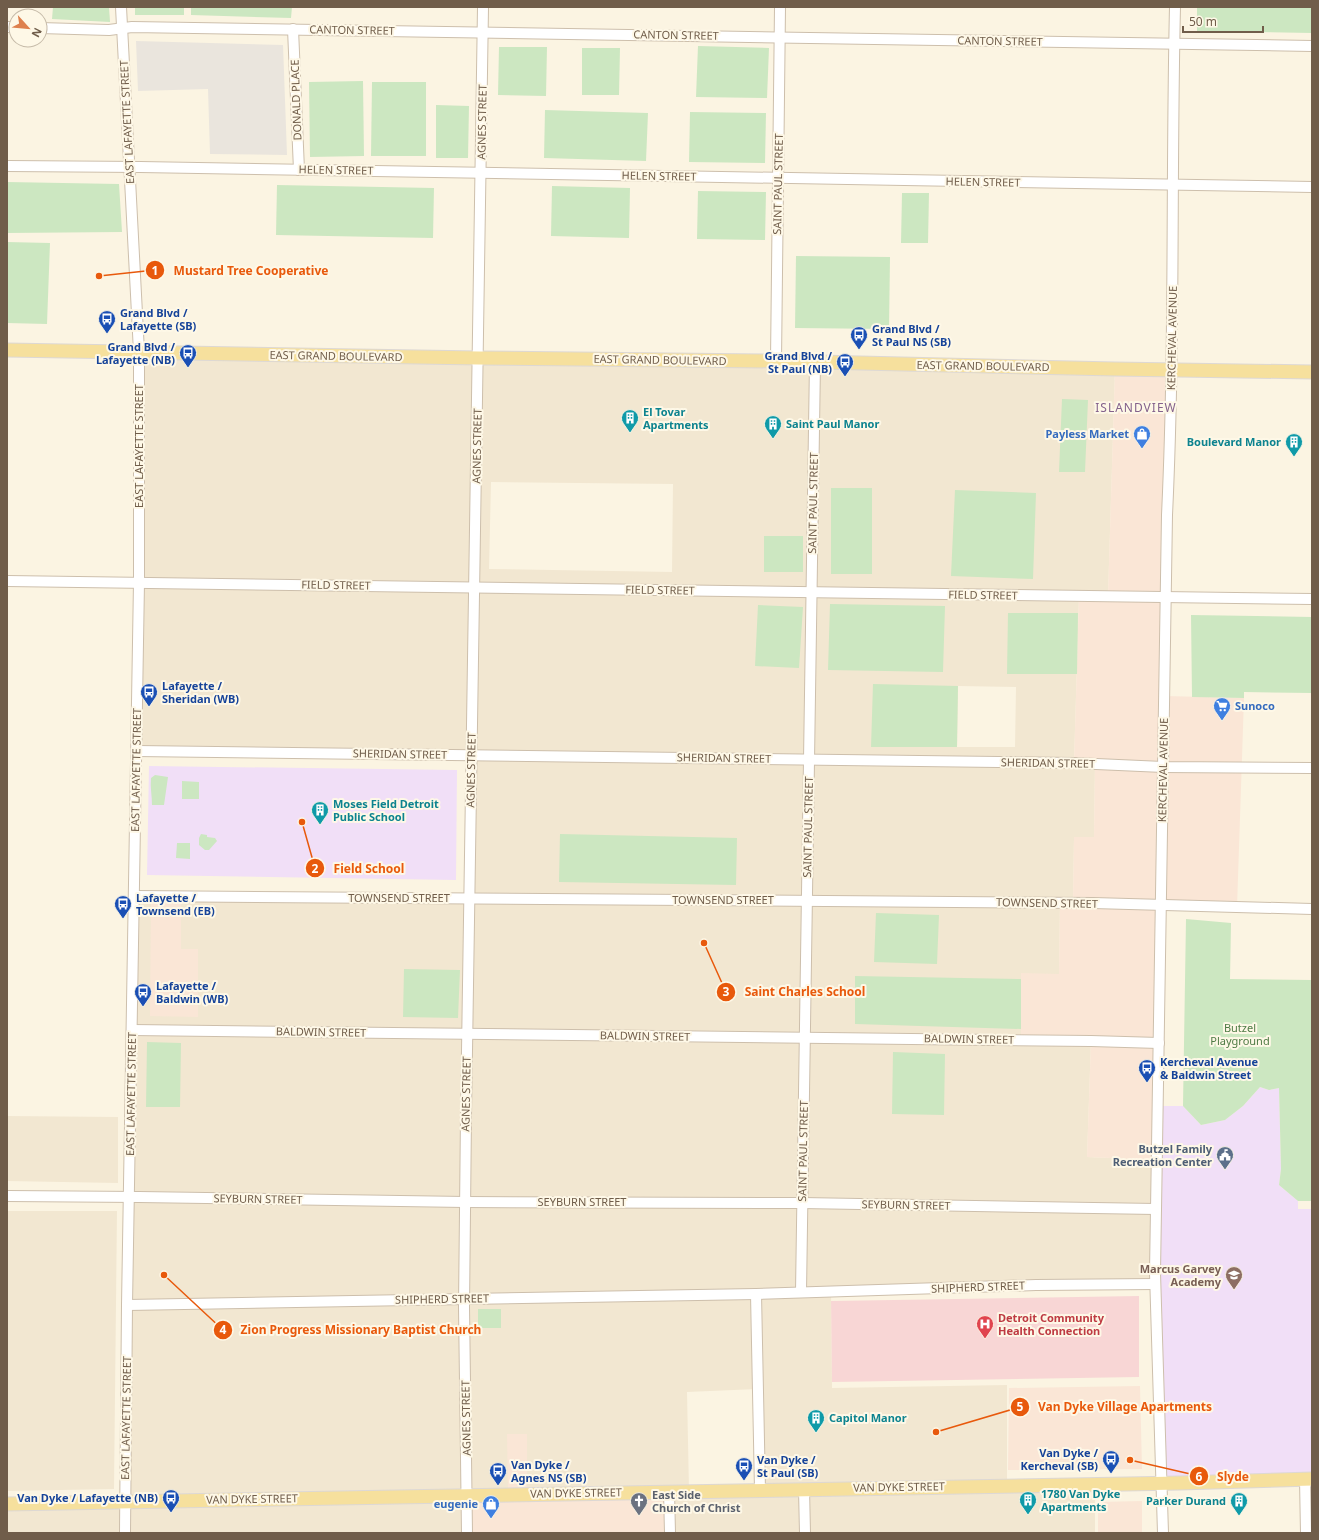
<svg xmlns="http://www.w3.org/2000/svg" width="1319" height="1540" font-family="'Noto Sans',sans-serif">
	<rect width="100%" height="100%" fill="#fbf4e2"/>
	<!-- residential -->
	<g fill="#f2e7d1" fill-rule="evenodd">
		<path d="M139,352L1115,369L1108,596H1079L1074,762L1095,763L1094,838H1074L1073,903H1060L1059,974H1021V1040L1091,1041L1087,1157L1157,1160L1155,1284L831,1291L832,1388L1007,1385V1485L1095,1483V1533H670L526,1494L527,1434L508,1494L467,1533H7V1504L124,1502L134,896L469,899L471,755L136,751ZM491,482L673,484L672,572L489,569ZM958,686L1016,687L1015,747H957ZM757,1389L760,1489L689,1491L687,1392Z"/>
		<path d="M7,1116L118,1117V1183L7,1181Z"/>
		<path d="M7,1211H117L114,1489L7,1491Z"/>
	</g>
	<!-- commercial -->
	<g fill="#fae6d6">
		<path d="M1115,369H1172L1165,696L1244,698L1237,908L1161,905L1157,1160L1087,1157L1091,1041L1021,1040V973L1059,974L1060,902H1073L1074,837H1094L1095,763H1074L1079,596H1108Z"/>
		<path d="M151,902H181V949H198V1017L150,1016Z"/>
		<path d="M1140,1386L1142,1469L1008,1470L1009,1388Z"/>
		<path d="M507,1434H527V1494L669,1491L670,1533H467V1495L508,1494Z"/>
		<path d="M1142,1501V1533H1098V1502Z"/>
	</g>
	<!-- industrial -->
	<path fill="#eae5dd" d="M136,41L283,45L287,155L210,154L208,89L138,91Z"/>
	<!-- education -->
	<g fill="#f1dff7">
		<path d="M149,766L457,770L456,880L147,875Z"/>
		<path d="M1260,1087L1269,1090L1279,1088L1281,1169L1279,1185L1298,1201V1209H1312V1479L1162,1483L1158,1106H1183L1201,1125L1225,1120L1243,1106Z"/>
	</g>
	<!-- medical -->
	<path fill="#f8d6d5" d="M1139,1296V1377L832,1382L831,1301Z"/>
	<!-- green -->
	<g fill="#cce7c1">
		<path d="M53,7H109L110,22L52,19Z"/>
		<rect x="135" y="7" width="49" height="8"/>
		<path d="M191,7H292L291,18L191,15Z"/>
		<path d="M1197,7H1312V33L1197,31Z"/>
		<path d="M698,46L769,48L767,98L696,97Z"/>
		<path d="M499,47H547L546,96L498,95Z"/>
		<path d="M582,48H620L619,95H582Z"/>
		<path d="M363,81L364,156L310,157L309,82Z"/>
		<path d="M372,82H426V156H371Z"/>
		<path d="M436,105L469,106L468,158H436Z"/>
		<path d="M545,110L648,113L646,161L544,158Z"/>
		<path d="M690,112L766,113L765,163L689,162Z"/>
		<path d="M7,182L119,184L122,232L7,233Z"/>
		<path d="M277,185L434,188L433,238L276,235Z"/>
		<path d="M552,186L630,188L629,238L551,236Z"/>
		<path d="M698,191L766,192L765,240L697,239Z"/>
		<path d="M902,193H929L928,243H901Z"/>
		<path d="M7,242L50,243L47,324L7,323Z"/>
		<path d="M796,256L890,257L889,329L795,328Z"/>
		<path d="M1062,399L1088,400L1085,472H1059Z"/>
		<rect x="831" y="488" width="41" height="86"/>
		<path d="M955,490L1036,493L1033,579L951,576Z"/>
		<rect x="764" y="536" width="39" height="36"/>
		<path d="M830,604L945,606L943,672L828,670Z"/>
		<path d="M758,605L803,607L799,668L755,666Z"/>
		<path d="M1008,613H1078L1077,674H1007Z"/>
		<path d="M1191,615L1312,617V693L1244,692V698L1192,697Z"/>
		<path d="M873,684L958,686L957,747H871Z"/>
		<path d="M155,775L168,777L164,805H152C152,796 150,787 151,778Z"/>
		<path d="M182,781L199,782V799H182Z"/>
		<path d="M201,834L207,835V837L215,838L217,841L209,850H205L199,845V838Z"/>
		<path d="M560,834L737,838L736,885L559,882Z"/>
		<path d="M177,843H190V859L176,858Z"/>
		<path d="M876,913L939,915L937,964L874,962Z"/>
		<path d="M1186,919L1231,923L1230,979L1312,980V1201H1298L1279,1185L1281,1169L1279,1088L1269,1090L1260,1087L1243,1106L1225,1120L1201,1125L1183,1106Z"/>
		<path d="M404,969L460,970L458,1018L403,1017Z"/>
		<path d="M855,976L1021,979V1029L855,1024Z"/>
		<path d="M147,1042L181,1043L180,1107H146Z"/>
		<path d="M893,1052L945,1054L944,1115L892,1114Z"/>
		<rect x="478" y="1309" width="23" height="19"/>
	</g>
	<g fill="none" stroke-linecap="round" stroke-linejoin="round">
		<!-- minor casing -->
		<g stroke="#cdbfac" stroke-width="12">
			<g id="minor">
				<path d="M121,7L139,352V582L127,1305L125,1533"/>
				<path d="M7,27H16"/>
				<path d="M40,28L109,30L132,27L1312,46"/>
				<path d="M293,29L299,170"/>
				<path d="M7,166L140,167L1312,187"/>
				<path d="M776,361L780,7"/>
				<path d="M7,581L1312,599"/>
				<path d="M136,751L1074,763L1163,767L1312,768"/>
				<path d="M134,896L1093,903L1312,909"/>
				<path d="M132,1030L1091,1041L1159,1043"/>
				<path d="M7,1196L139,1197L465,1202L802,1203L1156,1209"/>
				<path d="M801,1292L815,362"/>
				<path d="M756,1294L760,1490"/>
				<path d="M127,1305L756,1294L1036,1285L1155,1284"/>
				<path d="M1305,1479L1306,1533"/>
				<path d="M804,1489L805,1533"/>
				<path d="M669,1491L670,1533"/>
				<path d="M467,1533L464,1307L466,1116L483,7"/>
				<path d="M1163,1533L1155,1273L1167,515C1175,346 1171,177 1175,7"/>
			</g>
		</g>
		<!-- major casing -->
		<g stroke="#ddd8d4" stroke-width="15">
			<g id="major">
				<path d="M7,350L478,358L776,361L1115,369L1312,372"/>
				<path d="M7,1504L1180,1483L1312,1479"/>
			</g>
		</g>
		<!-- minor -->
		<use href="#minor" stroke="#fff" stroke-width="10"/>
		<!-- major -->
		<use href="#major" stroke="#f6e09d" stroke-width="13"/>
	</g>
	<!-- icons -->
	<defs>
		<g id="bus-pin" transform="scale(0.9)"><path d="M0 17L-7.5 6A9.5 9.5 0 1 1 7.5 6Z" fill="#1a4fb4" stroke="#fef8e7"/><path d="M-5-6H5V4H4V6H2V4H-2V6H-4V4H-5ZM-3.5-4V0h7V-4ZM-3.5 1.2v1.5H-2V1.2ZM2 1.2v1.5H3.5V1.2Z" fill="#fff"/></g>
		<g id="building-pin" transform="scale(0.9)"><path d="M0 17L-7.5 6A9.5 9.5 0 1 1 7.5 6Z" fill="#0f9aa8" stroke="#fef8e7"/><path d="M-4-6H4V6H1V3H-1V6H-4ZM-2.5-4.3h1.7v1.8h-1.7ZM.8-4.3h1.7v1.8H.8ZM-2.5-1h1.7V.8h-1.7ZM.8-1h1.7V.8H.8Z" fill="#fff"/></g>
		<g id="shop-pin" transform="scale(0.9)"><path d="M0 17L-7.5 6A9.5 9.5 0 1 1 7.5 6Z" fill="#3f7fe0" stroke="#fef8e7"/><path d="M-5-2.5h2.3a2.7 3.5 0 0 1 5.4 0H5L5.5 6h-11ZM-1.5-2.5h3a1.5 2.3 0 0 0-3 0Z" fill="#fff"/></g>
		<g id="supermarket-pin" transform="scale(0.9)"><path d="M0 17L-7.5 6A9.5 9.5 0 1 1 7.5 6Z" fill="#3f7fe0" stroke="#fef8e7"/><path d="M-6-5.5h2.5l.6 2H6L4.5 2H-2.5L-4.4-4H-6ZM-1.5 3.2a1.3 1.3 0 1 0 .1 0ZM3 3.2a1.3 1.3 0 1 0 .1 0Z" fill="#fff"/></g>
		<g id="civic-pin" transform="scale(0.9)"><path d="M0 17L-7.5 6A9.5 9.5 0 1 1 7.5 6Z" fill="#5c6f8a" stroke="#fef8e7"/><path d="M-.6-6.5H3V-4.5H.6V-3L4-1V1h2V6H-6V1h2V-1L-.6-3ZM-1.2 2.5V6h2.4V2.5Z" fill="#fff"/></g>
		<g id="school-pin" transform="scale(0.9)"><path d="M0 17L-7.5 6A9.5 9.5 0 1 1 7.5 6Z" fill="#8d6e63" stroke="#fef8e7"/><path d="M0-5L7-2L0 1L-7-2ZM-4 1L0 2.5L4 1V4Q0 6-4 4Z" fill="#fff"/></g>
		<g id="hospital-pin" transform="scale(0.9)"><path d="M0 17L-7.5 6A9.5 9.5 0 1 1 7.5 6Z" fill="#e0444e" stroke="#fef8e7"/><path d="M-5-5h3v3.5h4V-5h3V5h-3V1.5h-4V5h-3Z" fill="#fff"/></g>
		<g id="church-pin" transform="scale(0.9)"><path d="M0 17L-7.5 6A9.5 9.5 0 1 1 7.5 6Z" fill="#6b7280" stroke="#fef8e7"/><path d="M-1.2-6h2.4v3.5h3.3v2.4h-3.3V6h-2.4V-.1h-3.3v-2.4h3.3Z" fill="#fff"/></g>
	</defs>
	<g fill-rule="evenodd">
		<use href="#bus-pin" x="107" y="319"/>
		<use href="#bus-pin" x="859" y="335"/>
		<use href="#bus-pin" x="188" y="353"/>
		<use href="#bus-pin" x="845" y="362"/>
		<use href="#building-pin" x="630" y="418"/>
		<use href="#building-pin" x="773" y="424"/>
		<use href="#shop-pin" x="1142" y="434"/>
		<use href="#building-pin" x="1294" y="442"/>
		<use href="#bus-pin" x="149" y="692"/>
		<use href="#supermarket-pin" x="1222" y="706"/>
		<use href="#building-pin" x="320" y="810"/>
		<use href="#bus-pin" x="123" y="904"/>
		<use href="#bus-pin" x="143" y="992"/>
		<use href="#bus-pin" x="1147" y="1068"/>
		<use href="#civic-pin" x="1225" y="1155"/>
		<use href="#school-pin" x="1234" y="1275"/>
		<use href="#hospital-pin" x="985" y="1324"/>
		<use href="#building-pin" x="816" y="1418"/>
		<use href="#bus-pin" x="1111" y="1459"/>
		<use href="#bus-pin" x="744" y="1466"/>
		<use href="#bus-pin" x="498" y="1471"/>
		<use href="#bus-pin" x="171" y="1498"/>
		<use href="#building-pin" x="1028" y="1500"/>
		<use href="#church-pin" x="639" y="1501"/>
		<use href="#building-pin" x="1239" y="1501"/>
		<use href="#shop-pin" x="491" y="1504"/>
	</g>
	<g text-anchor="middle" stroke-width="4" stroke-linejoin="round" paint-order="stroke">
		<!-- street labels -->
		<g font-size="11" fill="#705d4a" stroke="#fef8e7">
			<text transform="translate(352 30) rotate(1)" y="4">CANTON STREET</text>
			<text transform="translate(676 35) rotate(1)" y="4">CANTON STREET</text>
			<text transform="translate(1000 41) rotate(1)" y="4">CANTON STREET</text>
			<text transform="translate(296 100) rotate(-92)" y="4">DONALD PLACE</text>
			<text transform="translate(127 122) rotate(-93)" y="4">EAST LAFAYETTE STREET</text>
			<text transform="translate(482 122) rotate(-89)" y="4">AGNES STREET</text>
			<text transform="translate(336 170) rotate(1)" y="4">HELEN STREET</text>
			<text transform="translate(659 176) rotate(1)" y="4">HELEN STREET</text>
			<text transform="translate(983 182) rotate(1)" y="4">HELEN STREET</text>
			<text transform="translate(778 184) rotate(-89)" y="4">SAINT PAUL STREET</text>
			<text transform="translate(1172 338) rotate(-89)" y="4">KERCHEVAL AVENUE</text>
			<text transform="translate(336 356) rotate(1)" y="4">EAST GRAND BOULEVARD</text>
			<text transform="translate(660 360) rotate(1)" y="4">EAST GRAND BOULEVARD</text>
			<text transform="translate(983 366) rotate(1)" y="4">EAST GRAND BOULEVARD</text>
			<text transform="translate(139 446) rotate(-90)" y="4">EAST LAFAYETTE STREET</text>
			<text transform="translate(477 446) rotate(-89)" y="4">AGNES STREET</text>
			<text transform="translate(813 503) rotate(-89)" y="4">SAINT PAUL STREET</text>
			<text transform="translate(336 585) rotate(1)" y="4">FIELD STREET</text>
			<text transform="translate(660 590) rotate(1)" y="4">FIELD STREET</text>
			<text transform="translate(983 595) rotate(1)" y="4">FIELD STREET</text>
			<text transform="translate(400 754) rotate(1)" y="4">SHERIDAN STREET</text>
			<text transform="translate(724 758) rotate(1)" y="4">SHERIDAN STREET</text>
			<text transform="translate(1048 763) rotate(1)" y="4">SHERIDAN STREET</text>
			<text transform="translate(136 770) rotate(-89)" y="4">EAST LAFAYETTE STREET</text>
			<text transform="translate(471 770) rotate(-89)" y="4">AGNES STREET</text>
			<text transform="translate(1163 770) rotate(-89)" y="4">KERCHEVAL AVENUE</text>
			<text transform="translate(808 827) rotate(-89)" y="4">SAINT PAUL STREET</text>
			<text x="399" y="902">TOWNSEND STREET</text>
			<text x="723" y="904">TOWNSEND STREET</text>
			<text transform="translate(1047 903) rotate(1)" y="4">TOWNSEND STREET</text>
			<text transform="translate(321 1032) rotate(1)" y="4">BALDWIN STREET</text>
			<text transform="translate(645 1036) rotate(1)" y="4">BALDWIN STREET</text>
			<text transform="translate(969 1039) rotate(1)" y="4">BALDWIN STREET</text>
			<text transform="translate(131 1094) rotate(-89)" y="4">EAST LAFAYETTE STREET</text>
			<text transform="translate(466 1094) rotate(-89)" y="4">AGNES STREET</text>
			<text transform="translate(803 1151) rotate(-89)" y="4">SAINT PAUL STREET</text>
			<text transform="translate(258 1199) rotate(1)" y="4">SEYBURN STREET</text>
			<text x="582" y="1206">SEYBURN STREET</text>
			<text transform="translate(906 1205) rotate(1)" y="4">SEYBURN STREET</text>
			<text transform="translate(978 1287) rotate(-2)" y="4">SHIPHERD STREET</text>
			<text transform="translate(442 1299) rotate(-1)" y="4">SHIPHERD STREET</text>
			<text transform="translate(126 1418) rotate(-89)" y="4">EAST LAFAYETTE STREET</text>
			<text transform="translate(466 1418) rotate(-91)" y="4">AGNES STREET</text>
			<text transform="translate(899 1487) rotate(-1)" y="4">VAN DYKE STREET</text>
			<text transform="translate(576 1493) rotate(-1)" y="4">VAN DYKE STREET</text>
			<text transform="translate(252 1499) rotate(-1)" y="4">VAN DYKE STREET</text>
		</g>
		<!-- transit labels -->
		<g font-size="11" font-weight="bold" fill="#164399" stroke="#fef8e7" text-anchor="start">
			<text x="120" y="317">Grand Blvd /<tspan x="120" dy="13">Lafayette (SB)</tspan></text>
			<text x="872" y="333">Grand Blvd /<tspan x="872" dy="13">St Paul NS (SB)</tspan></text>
			<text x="175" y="351" text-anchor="end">Grand Blvd /<tspan x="175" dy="13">Lafayette (NB)</tspan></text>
			<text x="832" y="360" text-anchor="end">Grand Blvd /<tspan x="832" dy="13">St Paul (NB)</tspan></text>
			<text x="162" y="690">Lafayette /<tspan x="162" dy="13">Sheridan (WB)</tspan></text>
			<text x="136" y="902">Lafayette /<tspan x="136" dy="13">Townsend (EB)</tspan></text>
			<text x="156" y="990">Lafayette /<tspan x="156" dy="13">Baldwin (WB)</tspan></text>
			<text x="1160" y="1066">Kercheval Avenue<tspan x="1160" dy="13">&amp; Baldwin Street</tspan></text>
			<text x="1098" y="1457" text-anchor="end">Van Dyke /<tspan x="1098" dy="13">Kercheval (SB)</tspan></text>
			<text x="757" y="1464">Van Dyke /<tspan x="757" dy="13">St Paul (SB)</tspan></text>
			<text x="511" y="1469">Van Dyke /<tspan x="511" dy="13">Agnes NS (SB)</tspan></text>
			<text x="158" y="1502" text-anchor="end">Van Dyke / Lafayette (NB)</text>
		</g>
		<!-- culture labels -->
		<g font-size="11" font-weight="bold" fill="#0d838f" stroke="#fef8e7" text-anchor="start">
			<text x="643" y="416">El Tovar<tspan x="643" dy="13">Apartments</tspan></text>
			<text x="786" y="428">Saint Paul Manor</text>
			<text x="1281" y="446" text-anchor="end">Boulevard Manor</text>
			<text x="333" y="808">Moses Field Detroit<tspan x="333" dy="13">Public School</tspan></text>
			<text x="829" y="1422">Capitol Manor</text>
			<text x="1041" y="1498">1780 Van Dyke<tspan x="1041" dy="13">Apartments</tspan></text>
			<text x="1226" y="1505" text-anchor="end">Parker Durand</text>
		</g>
		<!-- shop labels -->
		<g font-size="11" font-weight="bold" fill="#366cbe" stroke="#fef8e7" text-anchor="end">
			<text x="1129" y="438">Payless Market</text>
			<text x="1235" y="710" text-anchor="start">Sunoco</text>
			<text x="478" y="1508">eugenie</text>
		</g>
		<!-- park labels -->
		<g font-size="11" fill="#4f7b45" stroke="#fef8e7">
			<text x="1240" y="1032">Butzel<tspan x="1240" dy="13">Playground</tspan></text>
		</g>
		<!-- service labels -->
		<g font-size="11" font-weight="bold" fill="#4e5e75" stroke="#fef8e7" text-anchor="end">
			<text x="1212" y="1153">Butzel Family<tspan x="1212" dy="13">Recreation Center</tspan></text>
		</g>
		<!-- education labels -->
		<g font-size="11" font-weight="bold" fill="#785e54" stroke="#fef8e7" text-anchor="end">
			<text x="1221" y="1273">Marcus Garvey<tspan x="1221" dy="13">Academy</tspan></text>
		</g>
		<!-- health labels -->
		<g font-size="11" font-weight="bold" fill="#be3a42" stroke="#fef8e7" text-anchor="start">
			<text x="998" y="1322">Detroit Community<tspan x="998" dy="13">Health Connection</tspan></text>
		</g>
		<!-- worship labels -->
		<g font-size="11" font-weight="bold" fill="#5b616d" stroke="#fef8e7" text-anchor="start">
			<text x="652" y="1499">East Side<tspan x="652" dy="13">Church of Christ</tspan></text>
		</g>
		<!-- neighbourhood labels -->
		<g font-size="12" letter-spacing="1" fill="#84628c" stroke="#fef8e7">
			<text x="1136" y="412">ISLANDVIEW</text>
		</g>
	</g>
	<!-- callouts -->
	<path fill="none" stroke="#e8590c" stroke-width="1.5" d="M99 276L155 270M302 822L315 868M704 943L726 992M164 1275L223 1330M936 1432L1020 1407M1130 1460L1199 1476"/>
	<g fill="#e8590c" stroke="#fef8e7" stroke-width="1.5">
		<circle cx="99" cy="276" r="4"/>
		<circle cx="302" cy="822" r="4"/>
		<circle cx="704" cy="943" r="4"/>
		<circle cx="164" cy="1275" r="4"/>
		<circle cx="936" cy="1432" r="4"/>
		<circle cx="1130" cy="1460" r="4"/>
		<circle cx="155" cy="270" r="10"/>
		<circle cx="315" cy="868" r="10"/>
		<circle cx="726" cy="992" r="10"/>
		<circle cx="223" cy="1330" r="10"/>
		<circle cx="1020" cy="1407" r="10"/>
		<circle cx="1199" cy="1476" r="10"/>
	</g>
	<g font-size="12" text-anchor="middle" font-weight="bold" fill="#fff">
		<text x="155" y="275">1</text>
		<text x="315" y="873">2</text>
		<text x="726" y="996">3</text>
		<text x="223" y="1334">4</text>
		<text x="1020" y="1411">5</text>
		<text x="1199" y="1481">6</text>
	</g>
	<g font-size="12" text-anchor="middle" font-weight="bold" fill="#e8590c" stroke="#fef8e7" stroke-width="4" stroke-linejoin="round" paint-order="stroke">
		<text x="251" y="275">Mustard Tree Cooperative</text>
		<text x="369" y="873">Field School</text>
		<text x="805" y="996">Saint Charles School</text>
		<text x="361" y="1334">Zion Progress Missionary Baptist Church</text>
		<text x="1125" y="1411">Van Dyke Village Apartments</text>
		<text x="1233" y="1481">Slyde</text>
	</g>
	<!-- border -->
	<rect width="1319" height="1540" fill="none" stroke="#705d4a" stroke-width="16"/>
	<!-- north arrow -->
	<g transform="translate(28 28) rotate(117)"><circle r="19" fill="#fef8e7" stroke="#c5baa8"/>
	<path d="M0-3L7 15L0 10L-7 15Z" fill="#de804d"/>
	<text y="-6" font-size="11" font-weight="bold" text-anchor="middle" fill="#705d4a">N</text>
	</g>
	<!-- scale -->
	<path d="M1183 26v6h80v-6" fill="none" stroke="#705d4a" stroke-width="2"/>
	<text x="1189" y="26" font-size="12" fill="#705d4a" stroke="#fef8e7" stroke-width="3" paint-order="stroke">50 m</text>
</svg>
